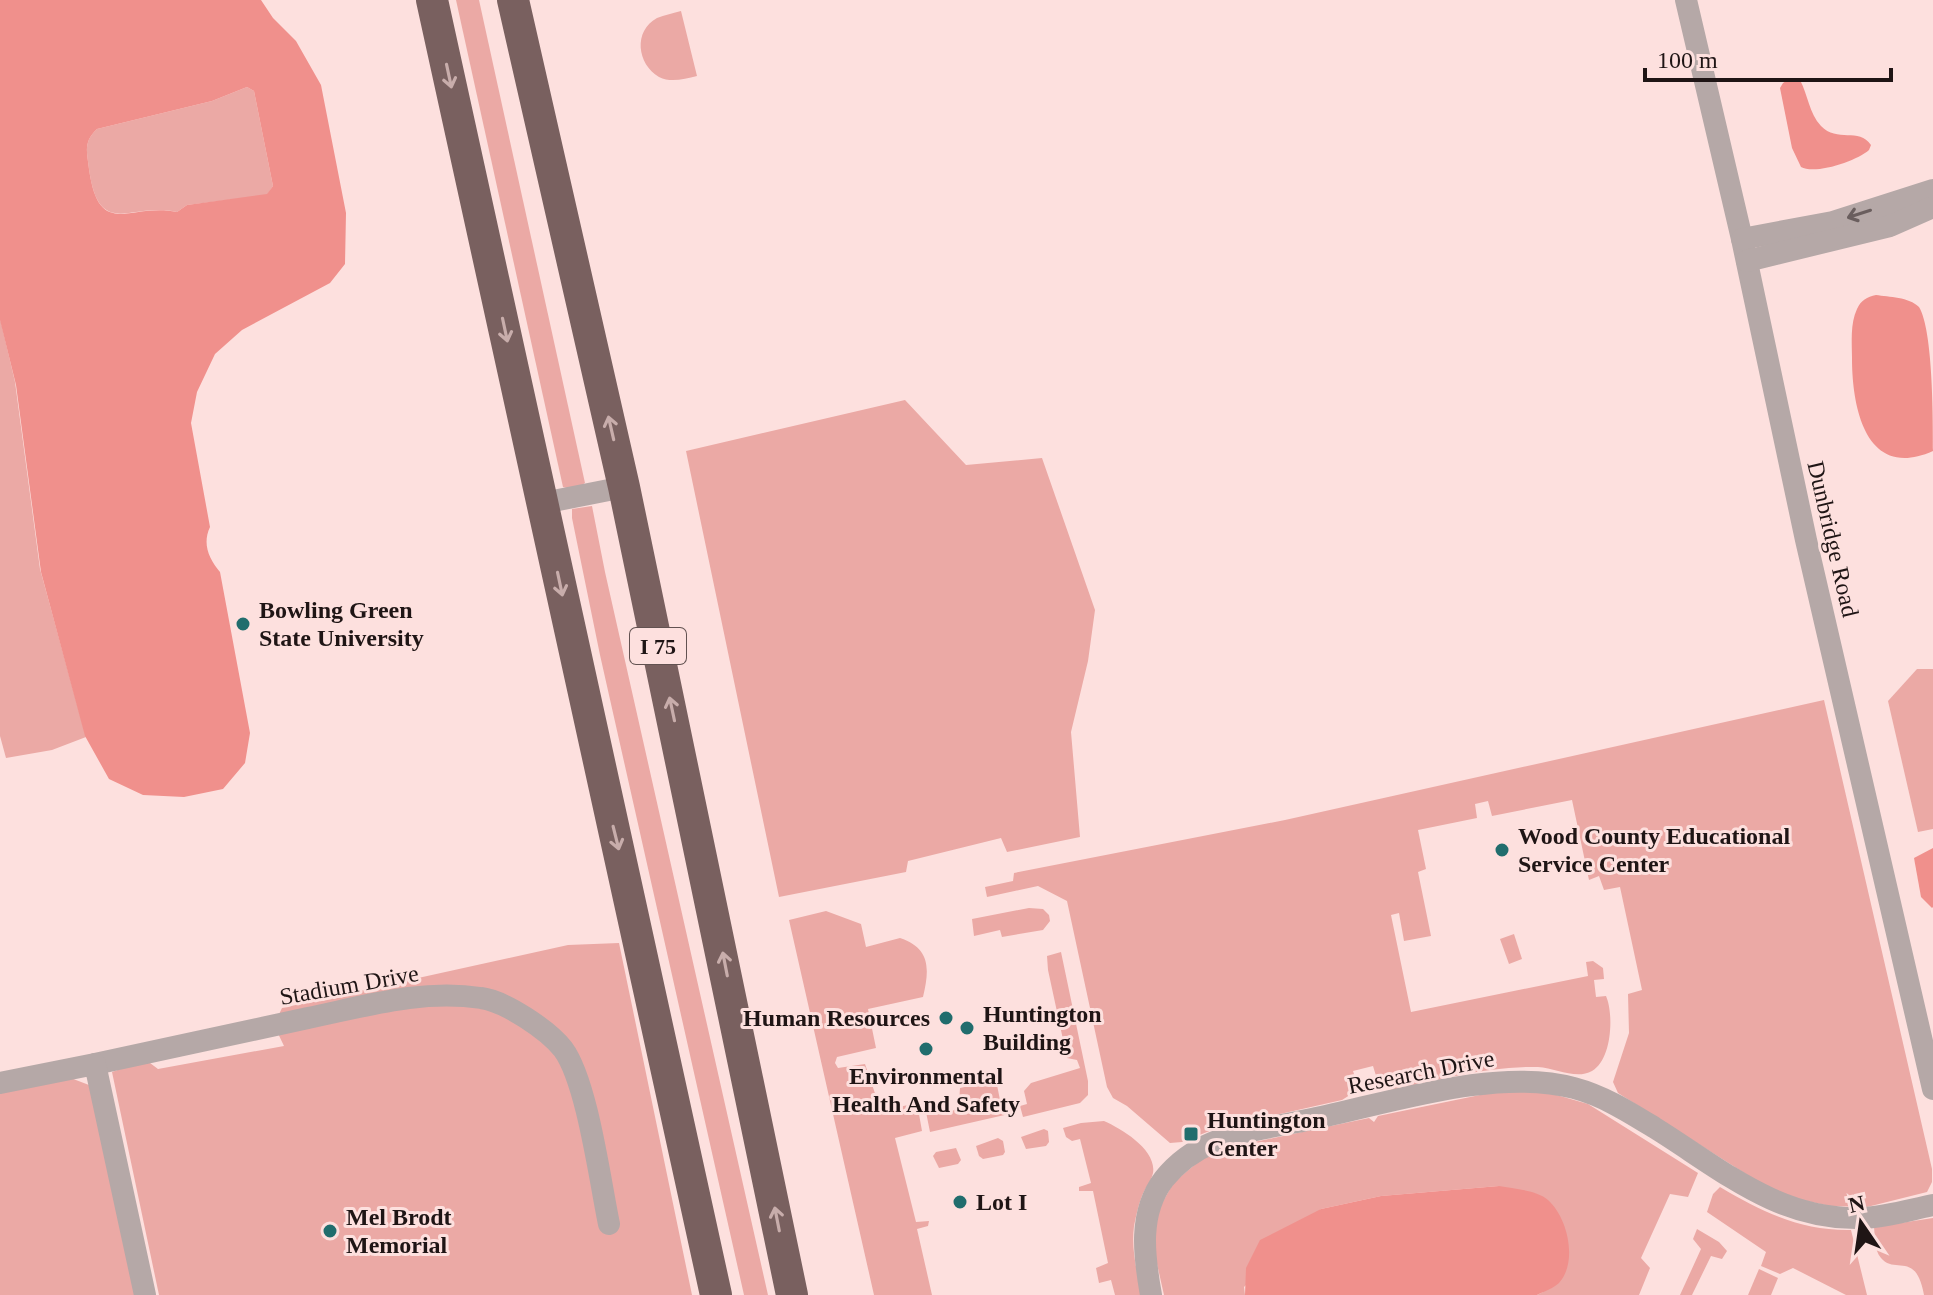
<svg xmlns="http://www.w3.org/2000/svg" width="1933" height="1295" font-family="'Times New Roman',serif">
	<rect width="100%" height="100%" fill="#fde0de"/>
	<!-- green -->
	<g fill="#eba9a5">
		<path d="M456,0H479L585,483L574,490L563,487Z"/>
		<path d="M681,11L697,76C684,79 671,83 659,77C637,64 633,31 657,18C664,15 674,13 681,11Z"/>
		<path d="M247,87L254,91L273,186L267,195L187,205L177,212C131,201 99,241 89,169C87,152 83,142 97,129L212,101Z"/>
		<path d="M0,318L15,382L40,569L86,737L52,750L6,758L0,736Z"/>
		<path d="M905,400L966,465L1042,458L1095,610L1088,661L1071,732L1080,837L1007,852L1001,838L908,861L906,872L779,897L686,451Z"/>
		<path d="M592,506L605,572L768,1295H744L600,655L572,518V509Z"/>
		<path d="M1917,669H1933V829L1918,832L1888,701Z"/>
		<path d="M1824,700L1932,1169V1182L1927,1192L1867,1207L1830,1206L1793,1198L1757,1181L1618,1093L1613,1082L1629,1033L1628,994L1642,990L1620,887L1604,890L1599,876L1589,880L1572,800L1492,816L1488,801L1475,804L1477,818L1418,830L1426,869L1418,872L1431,936L1404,941L1399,913L1391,915L1411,1012L1588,976L1586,962L1593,961L1603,968L1604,979L1594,980L1596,997L1606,996C1614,1014 1612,1060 1592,1071C1576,1080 1556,1068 1538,1067C1488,1066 1439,1080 1391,1090L1377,1079L1373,1066L1353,1071L1356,1080L1353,1093L1342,1100L1217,1128L1182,1142L1170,1143L1127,1106L1113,1098L1107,1087L1067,901L1038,886L987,897L985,887L1013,881L1014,873L1285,820Z"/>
		<path d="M1029,908L1043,909L1049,915L1050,921L1043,930L1002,937L1000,930L974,936L972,919Z"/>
		<path d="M826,911L861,924L866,947L900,938C930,948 930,968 923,997L868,1009L876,1048L837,1057L835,1063L838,1068L865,1064L881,1111L917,1103L922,1131L895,1138L916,1222L929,1221L928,1226L917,1229L932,1295H874L789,920Z"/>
		<path d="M1514,934L1522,959L1509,964L1500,939Z"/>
		<path d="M619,943L692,1295H159L112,1072L146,1060L158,1069L284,1046L274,1025L282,1008L568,945Z"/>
		<path d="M1061,952L1088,1081V1095L1080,1103L1023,1117L1020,1106L1027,1104L1024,1091L1031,1083L1080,1068L1077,1060L1067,1058L1048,970L1047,956Z"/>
		<path d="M68,1077L89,1085L140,1295H0V1092Z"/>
		<path d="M996,1080L1002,1110H1008L1009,1114L930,1132L926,1112L929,1107C939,1117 950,1116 959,1105L960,1088Z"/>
		<path d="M1509,1089L1553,1094L1588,1104L1698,1173L1688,1197L1670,1194L1641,1258L1650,1268L1639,1295H1537L1543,1292L1499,1186L1381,1196L1321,1209L1244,1287L1245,1295H1164L1153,1246L1157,1212L1174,1182L1203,1158L1245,1144L1369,1118L1374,1122L1378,1116Z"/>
		<path d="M1104,1121C1122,1129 1157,1150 1153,1173C1151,1182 1145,1188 1142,1196C1138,1206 1136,1216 1134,1226C1131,1250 1137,1272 1142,1295H1115L1111,1280L1099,1283L1096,1268L1108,1263L1093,1191H1079V1187L1091,1183L1080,1139L1072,1141L1066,1137L1063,1128L1081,1123Z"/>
		<path d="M1044,1129L1048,1131L1049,1142L1046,1146L1026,1149L1021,1137Z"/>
		<path d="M998,1138L1003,1141L1005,1152L1003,1155L983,1159L979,1156L976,1146Z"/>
		<path d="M956,1148L961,1160L958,1164L939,1168L933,1156L936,1152Z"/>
		<path d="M1720,1187C1762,1212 1801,1231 1851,1230L1867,1295H1846L1793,1268L1780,1274L1761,1266L1766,1252L1707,1212L1713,1194Z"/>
		<path d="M1933,1218V1295H1924C1916,1250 1895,1275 1881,1258C1874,1250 1875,1236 1874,1227Z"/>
		<path d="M1697,1229L1719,1242L1727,1251L1722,1259L1711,1256L1692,1295H1680L1701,1249L1693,1239Z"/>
		<path d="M1759,1269L1778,1278L1771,1295H1748Z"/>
	</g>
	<!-- water -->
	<g fill="#f0908c" fill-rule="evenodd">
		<path d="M0,0H261L273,18L296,41L321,85L346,213L345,264L330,283L242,330L215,354L197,392L191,423L210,527C202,544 209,559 220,572L250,733L245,763L223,789L184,797L143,795L109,779L85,736L41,572L16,385L0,320ZM247,87L254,91L273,186L267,194L187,205L177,212C130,202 99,241 89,169C87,152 83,142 97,129L212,101Z"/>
		<path d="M1791,78L1800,80C1808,95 1809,113 1821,126C1837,143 1859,127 1871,145L1869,150C1857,161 1815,175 1801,167L1792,148L1780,88L1783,83Z"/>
		<path d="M1876,295C1889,297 1909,297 1919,307C1933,330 1933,417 1933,451C1866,481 1852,408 1852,358C1852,342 1850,324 1857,309C1861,300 1867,297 1876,295Z"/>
		<path d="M1933,848V907L1932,908L1921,897L1914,858Z"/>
		<path d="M1499,1186C1514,1189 1537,1190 1548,1200C1568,1218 1578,1262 1559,1283C1554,1288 1543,1292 1537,1295H1245L1246,1268L1260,1240L1321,1209L1381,1196Z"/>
	</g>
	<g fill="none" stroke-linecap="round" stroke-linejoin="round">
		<!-- minor -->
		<g stroke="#b5a8a7" stroke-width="22">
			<path d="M1686,0L1742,239L1806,540L1933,1089"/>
			<path d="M1742,239L1833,222L1933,190"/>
			<path d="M1747,261L1890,226L1933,207"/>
			<path d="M543,503L624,487"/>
			<path d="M95,1064C166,1049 237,1033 308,1018C366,1006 422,989 481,998C505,1001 548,1030 563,1049C587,1081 600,1181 609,1224"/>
			<path d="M0,1083L95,1064L145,1295"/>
			<path d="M1151,1295C1144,1256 1138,1213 1164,1179C1177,1163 1193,1151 1212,1143C1242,1130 1280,1126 1312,1119C1390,1103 1496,1067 1574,1088C1604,1096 1629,1112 1655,1128C1721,1169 1779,1221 1862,1218C1886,1217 1909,1210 1933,1205"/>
		</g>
		<!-- highway -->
		<g stroke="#79605f" stroke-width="32">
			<path d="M432,0L716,1295"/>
			<path d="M513,0L624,487L792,1295"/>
		</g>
	</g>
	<!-- one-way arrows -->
	<defs><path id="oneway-shaft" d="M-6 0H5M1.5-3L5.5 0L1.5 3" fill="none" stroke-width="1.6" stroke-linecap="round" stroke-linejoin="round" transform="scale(2)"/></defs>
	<g stroke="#c8adab">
		<use href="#oneway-shaft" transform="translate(449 76) rotate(78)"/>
		<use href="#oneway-shaft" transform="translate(505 330) rotate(78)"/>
		<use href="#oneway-shaft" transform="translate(611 428) rotate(-103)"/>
		<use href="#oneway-shaft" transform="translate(560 584) rotate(78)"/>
		<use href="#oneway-shaft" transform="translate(672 709) rotate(-102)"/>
		<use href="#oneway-shaft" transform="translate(616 838) rotate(76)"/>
		<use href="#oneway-shaft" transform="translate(725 964) rotate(-101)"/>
		<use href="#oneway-shaft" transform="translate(777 1219) rotate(-101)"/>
	</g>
	<use stroke="#6a5e5e" href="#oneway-shaft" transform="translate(1859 214) rotate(162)"/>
	<!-- markers -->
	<g fill="#216d6d" stroke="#fde0de" stroke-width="3">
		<circle cx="243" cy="624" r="8"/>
		<circle cx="1502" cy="850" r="8"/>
		<circle cx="946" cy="1018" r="8"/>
		<circle cx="967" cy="1028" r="8"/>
		<circle cx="926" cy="1049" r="8"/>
		<rect x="1183" y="1126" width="16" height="16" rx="4"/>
		<circle cx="960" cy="1202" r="8"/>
		<circle cx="330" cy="1231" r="8"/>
	</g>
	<g text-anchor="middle" stroke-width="6" stroke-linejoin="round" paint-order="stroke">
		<!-- shield labels -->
		<rect fill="#fde0de" stroke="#625251" stroke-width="2" x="630" y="628" width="56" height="36" rx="6"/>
		<g font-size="22" font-weight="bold" fill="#1f1515">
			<text x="658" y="654">I 75</text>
		</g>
		<!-- street labels -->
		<g font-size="24" fill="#1f1515" stroke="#fde0de">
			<text transform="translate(1833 539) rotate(77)" y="8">Dunbridge Road</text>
			<text transform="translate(349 985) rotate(-10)" y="8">Stadium Drive</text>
			<text transform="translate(1421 1072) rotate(-11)" y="8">Research Drive</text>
		</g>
		<!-- poi labels -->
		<g font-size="24" font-weight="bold" fill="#1f1515" stroke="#fde0de" text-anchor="start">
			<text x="259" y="618">Bowling Green<tspan x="259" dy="28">State University</tspan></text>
			<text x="1518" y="844">Wood County Educational<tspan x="1518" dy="28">Service Center</tspan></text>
			<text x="983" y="1022">Huntington<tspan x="983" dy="28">Building</tspan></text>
			<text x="930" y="1026" text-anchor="end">Human Resources</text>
			<text x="926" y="1084" text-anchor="middle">Environmental<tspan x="926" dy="28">Health And Safety</tspan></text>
			<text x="1207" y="1128">Huntington<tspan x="1207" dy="28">Center</tspan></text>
			<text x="976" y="1210">Lot I</text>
			<text x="346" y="1225">Mel Brodt<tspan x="346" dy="28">Memorial</tspan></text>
		</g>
	</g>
	<!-- north arrow -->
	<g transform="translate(1861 1223) rotate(347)" stroke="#fde0de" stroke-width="6" paint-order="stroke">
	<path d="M0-6L14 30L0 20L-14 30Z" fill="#1f1515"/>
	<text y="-12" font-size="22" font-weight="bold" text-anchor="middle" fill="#1f1515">N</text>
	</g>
	<!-- scale -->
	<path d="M1645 68v12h246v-12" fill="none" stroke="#1f1515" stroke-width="4"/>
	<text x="1657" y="68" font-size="24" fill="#1f1515" stroke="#fde0de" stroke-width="6" paint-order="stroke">100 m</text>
</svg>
